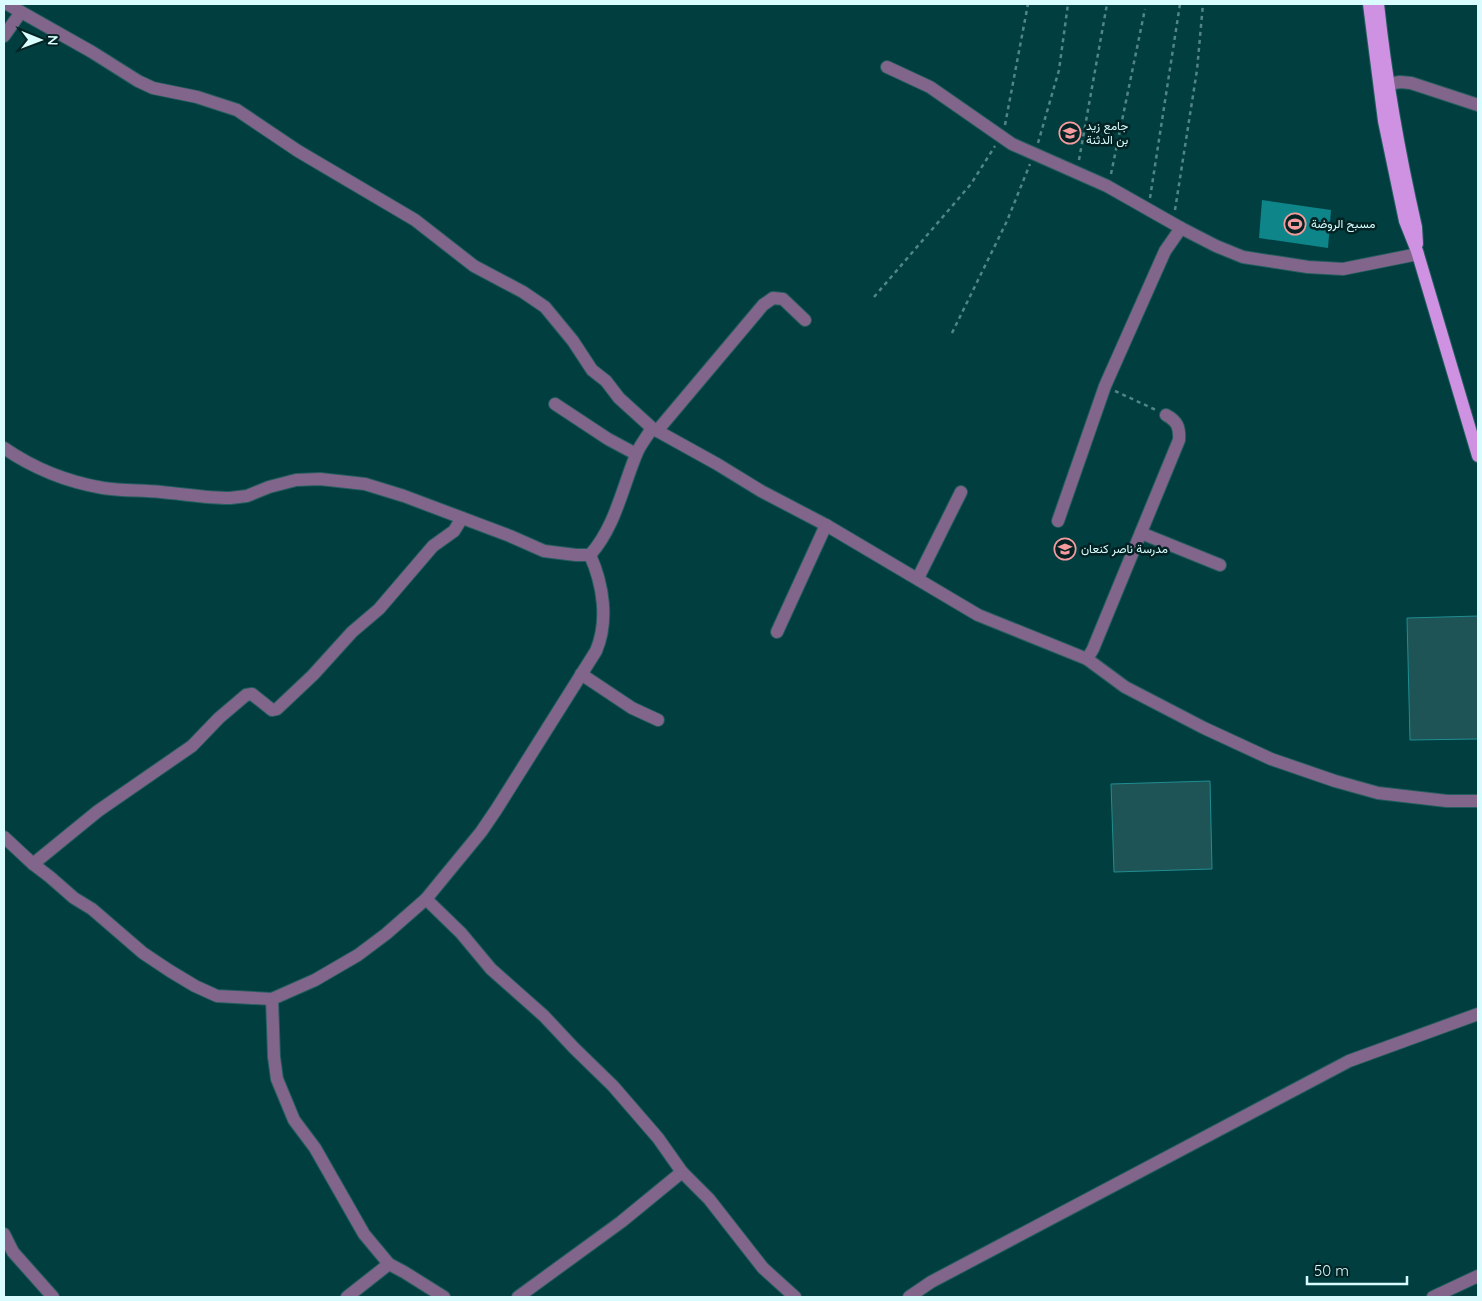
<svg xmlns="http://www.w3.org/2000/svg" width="1482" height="1301" font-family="Quicksand,Vazirmatn,sans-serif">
	<rect width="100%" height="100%" fill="#013e40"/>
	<!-- water -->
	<path fill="#0d8589" d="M1262,200L1331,210L1328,248L1259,238Z"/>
	<!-- building -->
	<g fill="#1f5456" stroke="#208d91">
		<path d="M1478,616V739L1410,740L1407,618Z"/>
		<path d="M1210,781L1212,869L1114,872L1111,784Z"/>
	</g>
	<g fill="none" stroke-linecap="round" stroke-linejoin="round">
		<!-- minor casing -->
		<g stroke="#245d5e" stroke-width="14">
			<g id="minor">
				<path d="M7,4L92,52L138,81L153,88L197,97L237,110L298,151L415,220L474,266L523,292L545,307L573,341L592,370L606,381L619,398L652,428L717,464L761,491L826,525L978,615L1087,659L1125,687L1204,728L1271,759L1335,781L1378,793L1447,801H1478"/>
				<path d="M4,36L21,12"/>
				<path d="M887,67L930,87L1012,144L1107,186L1181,228L1216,246L1243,257L1308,267L1343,269L1418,254"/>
				<path d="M1388,84L1400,82L1411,83L1478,105"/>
				<path d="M555,404L608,439L636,454"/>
				<path d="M657,431L763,305L773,298L783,299L805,320"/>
				<path d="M4,448C33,468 68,482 103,488C122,491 142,490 161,492C184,494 207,498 230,498L247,496L269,487L296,480L320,479L365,484L404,496L510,536L544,551L576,555H590C615,527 622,489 636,455C639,446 647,437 652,428"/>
				<path d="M1058,521L1105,386L1165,251L1181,228"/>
				<path d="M1141,533L1220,565"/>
				<path d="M918,578L961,492"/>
				<path d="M777,632L826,525"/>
				<path d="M1087,659L1093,649L1179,440C1180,427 1177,421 1166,415"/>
				<path d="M581,674L632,708L658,720"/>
				<path d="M4,837L33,864L50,877L74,898L92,909L143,953L170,971L195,986L217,996L272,999L315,980L358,955L386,934L426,899L481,832L496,810L596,651C609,621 603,584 590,555"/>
				<path d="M33,864L98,811L192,746L219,718L246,695L252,694L272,710L277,709L313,675L352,632L379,609L433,546L454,531L462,518"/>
				<path d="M426,899L461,933L491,969L544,1016L574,1048L613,1086L658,1138L682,1172L709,1199L763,1268L795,1297"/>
				<path d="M272,999L274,1057L277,1079L294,1120L315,1148L364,1234L389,1264L404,1272L444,1297"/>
				<path d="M4,1234L13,1252L53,1297"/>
				<path d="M347,1297L389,1264"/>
				<path d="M518,1297L621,1222L682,1172"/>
				<path d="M909,1297L931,1282L1349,1061L1478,1014"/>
				<path d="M1433,1297L1478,1276"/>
			</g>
		</g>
		<!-- major casing -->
		<g stroke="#245d5e" stroke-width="14">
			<g id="major">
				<path d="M1369,4L1384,121L1405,221L1417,251L1478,456"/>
				<path d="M1378,4C1386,79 1399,153 1416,227L1417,244"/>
			</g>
		</g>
		<!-- path -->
		<g stroke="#518586" stroke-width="2.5" stroke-dasharray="4 4" stroke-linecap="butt">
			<path d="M1005,125L1028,4"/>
			<path d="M1038,143L1059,70L1068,4"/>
			<path d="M1079,160L1107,4"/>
			<path d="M1111,174L1145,9"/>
			<path d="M1150,198L1180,4"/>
			<path d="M1175,210L1197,70L1203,4"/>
			<path d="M874,297L971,184L995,146"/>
			<path d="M952,333L1007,221L1030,164"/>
			<path d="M1115,391L1156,410"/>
		</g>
		<!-- minor -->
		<use href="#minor" stroke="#82658b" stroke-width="12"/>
		<!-- major -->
		<use href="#major" stroke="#cf91e1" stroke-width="12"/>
	</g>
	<!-- icons -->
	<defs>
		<g id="school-ring" transform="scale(1.125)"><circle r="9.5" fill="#022223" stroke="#f59b9d" stroke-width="1.5"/><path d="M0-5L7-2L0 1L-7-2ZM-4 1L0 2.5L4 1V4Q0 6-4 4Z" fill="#f59b9d"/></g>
		<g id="stadium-ring" transform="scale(1.125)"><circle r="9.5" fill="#022223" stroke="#f59b9d" stroke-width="1.5"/><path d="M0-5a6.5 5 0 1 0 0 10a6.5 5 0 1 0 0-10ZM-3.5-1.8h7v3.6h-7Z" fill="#f59b9d"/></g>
	</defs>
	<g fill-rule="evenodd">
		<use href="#school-ring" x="1070" y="133"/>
		<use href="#stadium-ring" x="1295" y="224"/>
		<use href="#school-ring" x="1065" y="549"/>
	</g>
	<g text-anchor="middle" stroke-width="5" stroke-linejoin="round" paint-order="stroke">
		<!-- poi labels -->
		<g font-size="12" fill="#d9fdfe" stroke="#022223" text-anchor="start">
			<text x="1086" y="130">جامع زيد<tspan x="1086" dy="14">بن الدثنة</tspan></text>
			<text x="1311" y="228">مسبح الروضة</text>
			<text x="1081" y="553">مدرسة ناصر كنعان</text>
		</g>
	</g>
	<!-- border -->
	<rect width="1482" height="1301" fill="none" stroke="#d9fdfe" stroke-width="10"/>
	<!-- north arrow -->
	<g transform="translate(40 40) rotate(91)" stroke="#022223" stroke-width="4" paint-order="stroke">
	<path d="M0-4L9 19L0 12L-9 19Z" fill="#d9fdfe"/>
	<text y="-8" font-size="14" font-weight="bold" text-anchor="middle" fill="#d9fdfe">N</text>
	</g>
	<!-- scale -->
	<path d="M1307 1276v8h100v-8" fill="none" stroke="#d9fdfe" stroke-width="2.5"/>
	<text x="1314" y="1276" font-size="15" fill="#d9fdfe" stroke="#022223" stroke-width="4" paint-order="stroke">50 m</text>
</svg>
